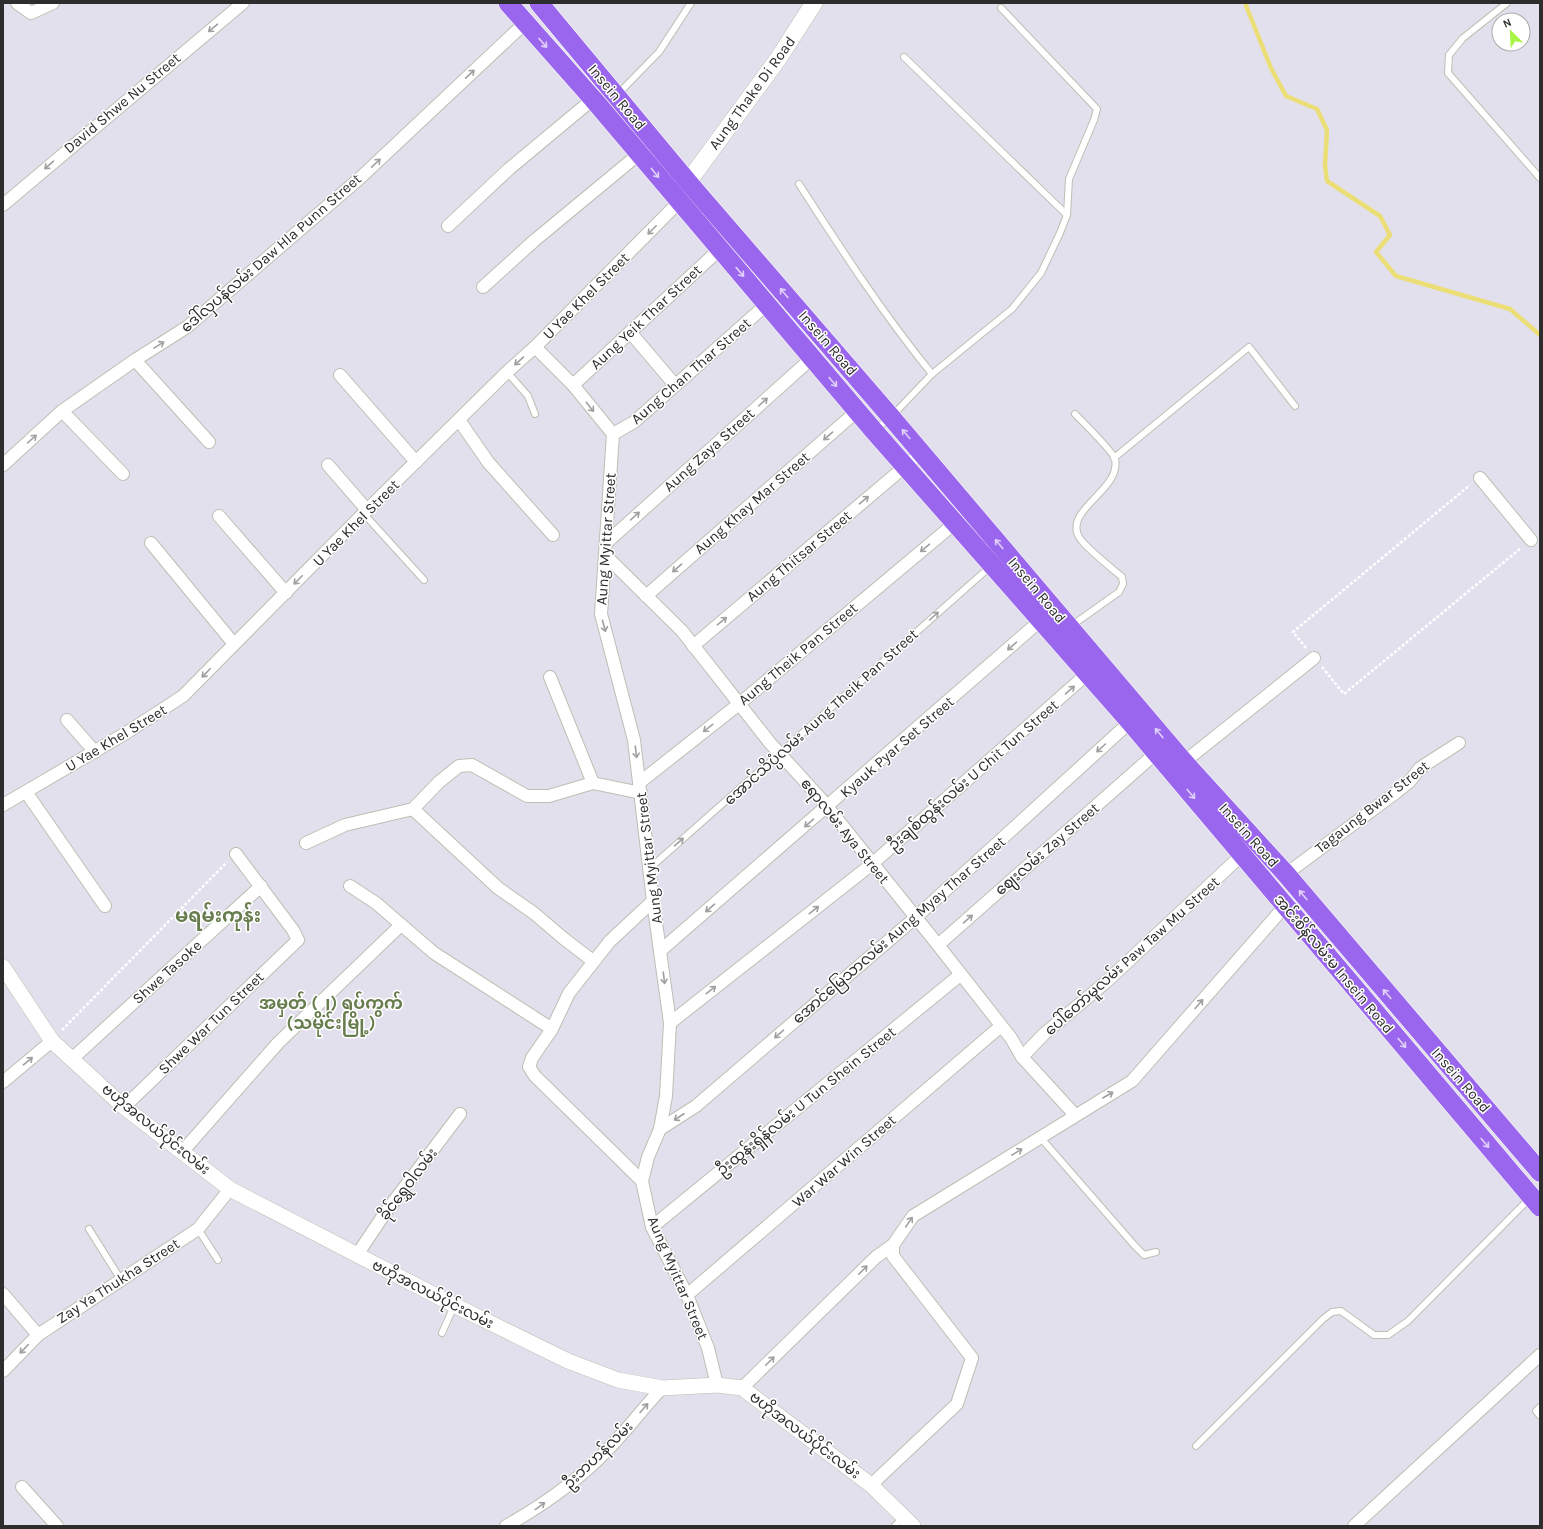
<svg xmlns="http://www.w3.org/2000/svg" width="1543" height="1529" font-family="Karla,'Noto Sans Myanmar',sans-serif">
	<rect width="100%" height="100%" fill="#e3e0ee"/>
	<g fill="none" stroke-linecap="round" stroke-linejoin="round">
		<!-- stream -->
		<path stroke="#ecde77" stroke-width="4.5" d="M1245,3L1271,68L1286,96L1317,109L1327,130L1325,165L1327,181L1380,216L1390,235L1376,252L1396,276L1510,309L1540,335"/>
		<!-- service casing -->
		<g stroke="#bbc0b3" stroke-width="8">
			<g id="service">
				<path d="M1507,3L1463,38L1449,55L1448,73L1540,178"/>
				<path d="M904,57L1067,215"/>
				<path d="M617,95L659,52L691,3"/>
				<path d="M799,184C841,249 883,314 932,374"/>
				<path d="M507,372L528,396L535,414"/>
				<path d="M876,429L891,417L932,374L1012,309L1041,273L1060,233L1067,215L1069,179L1094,120L1097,109L1001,8"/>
				<path d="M1114,458L1249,347L1295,406"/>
				<path d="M364,514L424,580"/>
				<path d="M1071,626L1119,592L1123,584L1122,577C1109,566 1091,552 1081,540C1059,511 1122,491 1115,459C1113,452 1082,421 1075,414"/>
				<path d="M650,868L991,566"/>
				<path d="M1040,1137L1135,1246L1144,1255L1156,1252"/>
				<path d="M89,1229L121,1280"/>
				<path d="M198,1229L218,1260"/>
				<path d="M442,1333L454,1306"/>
				<path d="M1540,1407L1536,1411L1540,1416"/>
				<path d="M1196,1446L1323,1319L1332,1312L1341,1311L1374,1335H1388L1408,1321L1530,1198"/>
				<path d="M895,1526L903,1517"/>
			</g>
		</g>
		<!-- minor casing -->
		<g stroke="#bbc0b3" stroke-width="14">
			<g id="minor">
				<path d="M17,3L31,13L53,3"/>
				<path d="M3,205L243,3"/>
				<path d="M448,226L509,169L593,99"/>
				<path d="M483,287L535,240L639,154"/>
				<path d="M630,332L675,385"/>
				<path d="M535,347L573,385L613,434L601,614L634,740L653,901L670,1023L666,1096L660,1129L648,1157L642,1181L652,1227L687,1295L708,1348L717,1385"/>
				<path d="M135,360L209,442"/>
				<path d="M340,375L416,462"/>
				<path d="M573,385L720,249"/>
				<path d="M62,411L123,474"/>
				<path d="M459,420L488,462L553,535"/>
				<path d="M613,434L634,422L767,304"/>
				<path d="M3,465L62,411L135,360L187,327L360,178L525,23"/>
				<path d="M328,465L367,510"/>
				<path d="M1480,478L1531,540"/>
				<path d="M219,516L286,593"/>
				<path d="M151,543L234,644"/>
				<path d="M606,543L812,358"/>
				<path d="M605,555L682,631L770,743L821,799L938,945L1011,1038L1022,1057L1075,1115"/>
				<path d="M646,596L857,411"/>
				<path d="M693,646L922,452"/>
				<path d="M550,677L593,783"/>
				<path d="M67,720L95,752"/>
				<path d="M1179,766L1314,658"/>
				<path d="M639,783L739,704L955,523"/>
				<path d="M26,792L105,906"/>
				<path d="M3,805L126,733L183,696L367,510L507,372L535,347L679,202"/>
				<path d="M413,809L498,888L535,914L563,938L593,961"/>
				<path d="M306,843L345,825L413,809L439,782L459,766L472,765L527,796H549L593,783L641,793"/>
				<path d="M1286,874L1394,794L1410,781L1420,768L1459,743"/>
				<path d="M350,886L376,903L434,953L552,1029"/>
				<path d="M938,945L1156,753"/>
				<path d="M660,951L1041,620"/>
				<path d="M670,1023L872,864L1087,674"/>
				<path d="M1022,1057L1044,1034L1106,982L1246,851"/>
				<path d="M73,1058L261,886"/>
				<path d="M3,1082L52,1041"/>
				<path d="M124,1107L298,940L293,930L236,854"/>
				<path d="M660,1129L696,1106L915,918L1130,722"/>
				<path d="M182,1152L278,1043L401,925"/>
				<path d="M642,1181L535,1076L529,1067L532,1058L552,1029L569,993L610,941L653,901"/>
				<path d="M652,1227L960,975"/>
				<path d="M357,1255L385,1213L460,1114"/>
				<path d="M3,1294L38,1335"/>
				<path d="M687,1295L1001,1026"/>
				<path d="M3,1371L38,1335L198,1229L230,1189"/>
				<path d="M742,1388L876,1257L893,1245"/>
				<path d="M871,1485L957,1404L972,1358L893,1256V1245L913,1216L1132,1081L1285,906"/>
				<path d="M22,1487L57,1526"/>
				<path d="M506,1526C545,1504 583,1477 613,1444C630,1426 645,1406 662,1388"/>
				<path d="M1354,1526L1540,1355"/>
			</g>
		</g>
		<!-- tertiary casing -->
		<g stroke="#bbc0b3" stroke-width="16">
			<path id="tertiary" d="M3,967L52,1041L124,1107L230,1189L454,1305L568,1361L618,1380L662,1388L717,1385L742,1388L871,1485L913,1526"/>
		</g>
		<!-- secondary casing -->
		<g stroke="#bbc0b3" stroke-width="18">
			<path id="secondary" d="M688,182L778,59L814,3"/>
		</g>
		<!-- primary casing -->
		<g stroke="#fff" stroke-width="20">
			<g id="primary">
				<path d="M508,3L593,99L874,431L1130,722L1540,1207"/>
				<path d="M539,3L688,182L891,417L1184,762L1286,874L1540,1172"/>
			</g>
		</g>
		<!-- path -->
		<g stroke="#fff" stroke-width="2.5" stroke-dasharray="3 2" stroke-linecap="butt">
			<path d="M1306,648L1293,632L1470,485"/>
			<path d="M1322,667L1344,694L1521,548"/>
			<path d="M62,1030L227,862"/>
		</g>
		<!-- service -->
		<use href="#service" stroke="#fff" stroke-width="6"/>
		<!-- minor -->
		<use href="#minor" stroke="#fff" stroke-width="12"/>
		<!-- tertiary -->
		<use href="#tertiary" stroke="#fff" stroke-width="15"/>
		<!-- secondary -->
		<use href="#secondary" stroke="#fff" stroke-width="17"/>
		<!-- primary -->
		<use href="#primary" stroke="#9a66ed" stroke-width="19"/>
	</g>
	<!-- one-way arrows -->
	<defs><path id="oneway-shaft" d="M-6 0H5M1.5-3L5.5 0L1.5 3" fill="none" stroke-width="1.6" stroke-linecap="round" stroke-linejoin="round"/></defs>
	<g stroke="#a0a0a0">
		<use href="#oneway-shaft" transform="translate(213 28) rotate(140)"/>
		<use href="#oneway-shaft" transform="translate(470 74) rotate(-43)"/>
		<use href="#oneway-shaft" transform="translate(376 163) rotate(-44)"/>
		<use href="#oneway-shaft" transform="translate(49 165) rotate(139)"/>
		<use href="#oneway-shaft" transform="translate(652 230) rotate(135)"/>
		<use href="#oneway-shaft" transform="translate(159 345) rotate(-32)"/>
		<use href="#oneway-shaft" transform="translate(519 361) rotate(139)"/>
		<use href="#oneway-shaft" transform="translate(763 402) rotate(-42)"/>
		<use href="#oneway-shaft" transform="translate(590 407) rotate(51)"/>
		<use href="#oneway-shaft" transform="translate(828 436) rotate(139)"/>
		<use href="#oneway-shaft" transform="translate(32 439) rotate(-42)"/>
		<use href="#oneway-shaft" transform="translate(864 500) rotate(-40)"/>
		<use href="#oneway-shaft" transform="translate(635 516) rotate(-42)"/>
		<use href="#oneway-shaft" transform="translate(925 548) rotate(140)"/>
		<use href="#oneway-shaft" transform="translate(677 568) rotate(139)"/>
		<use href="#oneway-shaft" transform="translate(298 580) rotate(135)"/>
		<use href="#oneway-shaft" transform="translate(934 616) rotate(-42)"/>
		<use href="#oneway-shaft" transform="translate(722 621) rotate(-40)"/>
		<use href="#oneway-shaft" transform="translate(604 626) rotate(75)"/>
		<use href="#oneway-shaft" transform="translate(1012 646) rotate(139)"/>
		<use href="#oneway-shaft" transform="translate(206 673) rotate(134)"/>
		<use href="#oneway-shaft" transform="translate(1070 690) rotate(-41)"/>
		<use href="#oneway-shaft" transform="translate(708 728) rotate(142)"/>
		<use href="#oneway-shaft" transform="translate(1101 748) rotate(138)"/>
		<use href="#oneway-shaft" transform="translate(636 752) rotate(83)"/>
		<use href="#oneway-shaft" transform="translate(809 823) rotate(139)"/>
		<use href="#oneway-shaft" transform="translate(679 842) rotate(-41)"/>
		<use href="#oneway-shaft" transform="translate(710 908) rotate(139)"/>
		<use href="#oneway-shaft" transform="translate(814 910) rotate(-38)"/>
		<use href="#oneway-shaft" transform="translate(968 919) rotate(-41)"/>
		<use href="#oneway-shaft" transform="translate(664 978) rotate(83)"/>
		<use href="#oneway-shaft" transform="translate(711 990) rotate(-38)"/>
		<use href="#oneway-shaft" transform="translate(1199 1004) rotate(-49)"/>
		<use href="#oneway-shaft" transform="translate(779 1034) rotate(139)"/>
		<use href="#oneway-shaft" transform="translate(28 1061) rotate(-40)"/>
		<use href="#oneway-shaft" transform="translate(1108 1095) rotate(-30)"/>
		<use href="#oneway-shaft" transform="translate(679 1117) rotate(147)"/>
		<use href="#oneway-shaft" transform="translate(1017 1152) rotate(-31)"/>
		<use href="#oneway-shaft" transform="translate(909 1222) rotate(-56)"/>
		<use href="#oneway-shaft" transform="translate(863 1270) rotate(-45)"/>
		<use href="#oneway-shaft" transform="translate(24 1349) rotate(134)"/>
		<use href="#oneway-shaft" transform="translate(770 1361) rotate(-45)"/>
		<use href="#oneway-shaft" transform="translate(644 1408) rotate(-49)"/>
		<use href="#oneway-shaft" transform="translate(540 1506) rotate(-36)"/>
	</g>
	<g stroke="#e1d1fa">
		<use href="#oneway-shaft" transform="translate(543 43) rotate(49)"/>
		<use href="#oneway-shaft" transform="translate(655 173) rotate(51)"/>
		<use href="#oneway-shaft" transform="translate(740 272) rotate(50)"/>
		<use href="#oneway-shaft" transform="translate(784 293) rotate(-131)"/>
		<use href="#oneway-shaft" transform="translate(833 382) rotate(50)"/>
		<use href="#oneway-shaft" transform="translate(906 434) rotate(-130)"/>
		<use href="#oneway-shaft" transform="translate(999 544) rotate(-130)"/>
		<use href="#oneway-shaft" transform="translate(1159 733) rotate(-130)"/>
		<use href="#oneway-shaft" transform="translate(1191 794) rotate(50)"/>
		<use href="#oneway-shaft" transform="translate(1303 895) rotate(-130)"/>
		<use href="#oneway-shaft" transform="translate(1387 994) rotate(-130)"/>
		<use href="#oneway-shaft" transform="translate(1402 1043) rotate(50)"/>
		<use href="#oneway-shaft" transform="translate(1485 1143) rotate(50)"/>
	</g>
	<g text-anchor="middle" stroke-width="3" stroke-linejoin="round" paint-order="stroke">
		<!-- street labels -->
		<g font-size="15" fill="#2d2d2d" stroke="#fff">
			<text transform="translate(752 93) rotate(-54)" y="5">Aung Thake Di Road</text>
			<text transform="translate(617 97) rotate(50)" y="5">Insein Road</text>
			<text transform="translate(122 103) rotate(-40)" y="5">David Shwe Nu Street</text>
			<text transform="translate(271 253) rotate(-41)" y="5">ဒေါ်လှပန်လမ်း Daw Hla Punn Street</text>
			<text transform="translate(586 296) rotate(-45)" y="5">U Yae Khel Street</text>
			<text transform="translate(646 317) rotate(-43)" y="5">Aung Yeik Thar Street</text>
			<text transform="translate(828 343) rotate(49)" y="5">Insein Road</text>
			<text transform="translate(691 371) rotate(-41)" y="5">Aung Chan Thar Street</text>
			<text transform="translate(709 450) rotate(-42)" y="5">Aung Zaya Street</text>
			<text transform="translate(752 503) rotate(-41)" y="5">Aung Khay Mar Street</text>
			<text transform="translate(356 523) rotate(-45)" y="5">U Yae Khel Street</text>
			<text transform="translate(606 539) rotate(-86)" y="5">Aung Myittar Street</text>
			<text transform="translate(799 556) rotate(-40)" y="5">Aung Thitsar Street</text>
			<text transform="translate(1037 590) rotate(50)" y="5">Insein Road</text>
			<text transform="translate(798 654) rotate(-40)" y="5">Aung Theik Pan Street</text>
			<text transform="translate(821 717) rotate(-42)" y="5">အောင်သိပ္ပံလမ်း Aung Theik Pan Street</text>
			<text transform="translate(116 738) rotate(-31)" y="5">U Yae Khel Street</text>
			<text transform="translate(897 747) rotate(-41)" y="5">Kyauk Pyar Set Street</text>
			<text transform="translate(973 775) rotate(-41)" y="5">ဦးချစ်ထွန်းလမ်း U Chit Tun Street</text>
			<text transform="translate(1372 807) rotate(-38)" y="5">Tagaung Bwar Street</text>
			<text transform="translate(845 831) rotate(51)" y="5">ဧရာလမ်း Aya Street</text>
			<text transform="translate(1249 835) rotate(48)" y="5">Insein Road</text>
			<text transform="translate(1047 849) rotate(-41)" y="5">ဈေးလမ်း Zay Street</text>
			<text transform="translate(649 858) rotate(-97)" y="5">Aung Myittar Street</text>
			<text transform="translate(899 930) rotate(-41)" y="5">အောင်မြေသာလမ်း Aung Myay Thar Street</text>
			<text transform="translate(1132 956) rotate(-42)" y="5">ပေါ်တော်မူလမ်း Paw Taw Mu Street</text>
			<text transform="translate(1334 964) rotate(50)" y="5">အင်းစိန်လမ်းမ Insein Road</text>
			<text transform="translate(167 972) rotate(-42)" y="5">Shwe Tasoke</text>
			<text transform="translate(211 1023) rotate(-44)" y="5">Shwe War Tun Street</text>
			<text transform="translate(1461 1080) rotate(49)" y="5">Insein Road</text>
			<text transform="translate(806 1101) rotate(-39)" y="5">ဦးထွန်းရှိန်လမ်း U Tun Shein Street</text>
			<text transform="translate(156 1129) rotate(39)" y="5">ဗဟိုအလယ်ပိုင်းလမ်း</text>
			<text transform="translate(844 1161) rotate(-41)" y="5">War War Win Street</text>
			<text transform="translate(408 1184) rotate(-53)" y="5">ခိုင်ရွှေဝါလမ်း</text>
			<text transform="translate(678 1278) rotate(67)" y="5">Aung Myittar Street</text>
			<text transform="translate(118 1281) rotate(-33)" y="5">Zay Ya Thukha Street</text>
			<text transform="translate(433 1294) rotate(27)" y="5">ဗဟိုအလယ်ပိုင်းလမ်း</text>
			<text transform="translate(805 1435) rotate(37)" y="5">ဗဟိုအလယ်ပိုင်းလမ်း</text>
			<text transform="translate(598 1455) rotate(-44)" y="5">ဦးဘဟန်လမ်း</text>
		</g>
		<!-- quarter labels -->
		<g font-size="17" font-weight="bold" fill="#687d4e" stroke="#fff">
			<text x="331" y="1009">အမှတ် (၂) ရပ်ကွက်<tspan x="331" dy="20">(သမိုင်းမြို့)</tspan></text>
		</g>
		<!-- district labels -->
		<g font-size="19" font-weight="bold" fill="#687d4e" stroke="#fff">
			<text x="218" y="922">မရမ်းကုန်း</text>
		</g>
	</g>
	<!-- border -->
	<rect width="1543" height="1529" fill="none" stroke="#2d2d2d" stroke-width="8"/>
	<!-- north arrow -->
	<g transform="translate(1511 32) rotate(336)"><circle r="19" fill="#ffffff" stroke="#ababab"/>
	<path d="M0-3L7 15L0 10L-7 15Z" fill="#a9f546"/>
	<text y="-6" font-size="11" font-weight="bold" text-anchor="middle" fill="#2d2d2d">N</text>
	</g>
</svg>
